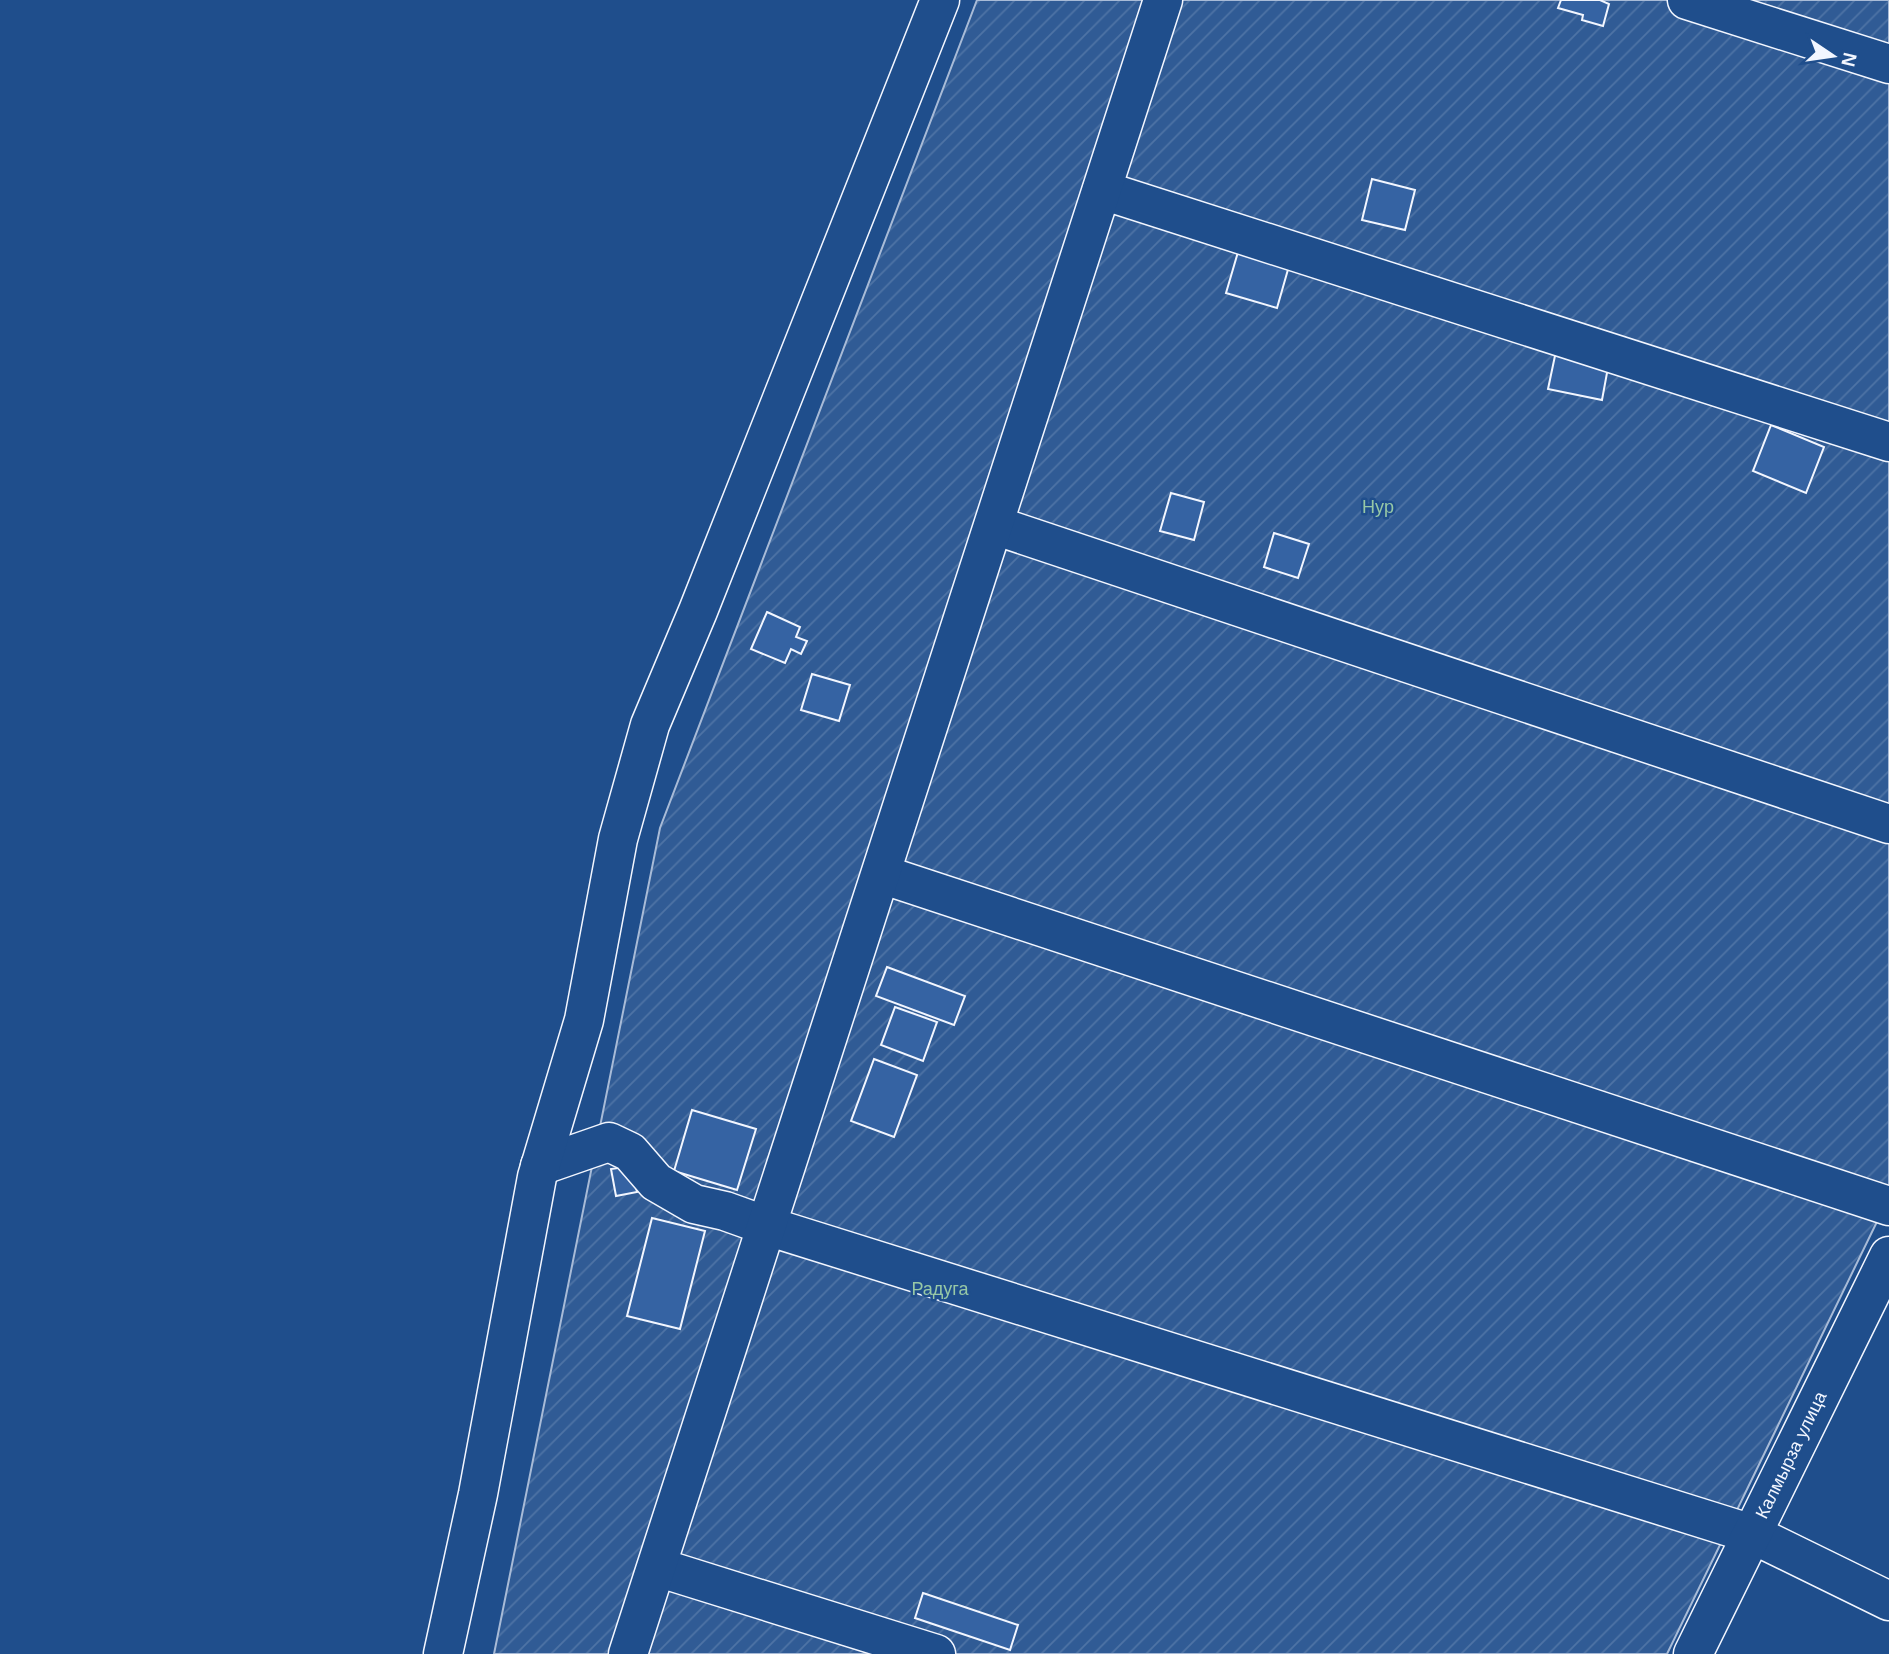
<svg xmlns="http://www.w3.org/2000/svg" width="1889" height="1654" font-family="Helvetica,sans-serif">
	<defs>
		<pattern id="garden-furrows" width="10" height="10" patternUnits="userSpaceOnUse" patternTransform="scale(1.75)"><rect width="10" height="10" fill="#305b95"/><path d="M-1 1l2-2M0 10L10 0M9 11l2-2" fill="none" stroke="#4e73a5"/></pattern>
	</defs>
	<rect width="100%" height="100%" fill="#1f4e8c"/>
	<!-- garden -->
	<path fill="url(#garden-furrows)" stroke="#a8bbd7" stroke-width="2" d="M977,0H1889V1197L1667,1654H494L660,828Z"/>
	<!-- building -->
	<g fill="#3563a3" stroke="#f2f6ff" stroke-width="2">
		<path d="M1561,0H1600L1609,4L1603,26L1582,20L1583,15L1558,8Z"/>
		<path d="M1372,179L1415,190L1405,230L1362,220Z"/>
		<path d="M1238,252L1289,266L1277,308L1226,293Z"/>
		<path d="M1556,351L1609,362L1602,400L1548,389Z"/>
		<path d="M1771,425L1824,447L1806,493L1753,471Z"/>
		<path d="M1171,493L1204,502L1194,540L1160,531Z"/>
		<path d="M1274,533L1309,544L1298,578L1264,567Z"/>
		<path d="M767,612L800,627L796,637L807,641L801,654L791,649L785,663L751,649Z"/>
		<path d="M812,674L850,685L839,721L801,710Z"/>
		<path d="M887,967L965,996L954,1025L876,996Z"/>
		<path d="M895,1007L937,1022L923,1061L881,1045Z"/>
		<path d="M874,1059L917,1075L894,1137L851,1121Z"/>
		<path d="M692,1110L756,1129L737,1190L674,1171Z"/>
		<path d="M632,1166L637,1192L616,1196L611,1169Z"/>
		<path d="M652,1218L705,1231L680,1329L627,1316Z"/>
		<path d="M923,1593L1018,1625L1010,1650L915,1618Z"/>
	</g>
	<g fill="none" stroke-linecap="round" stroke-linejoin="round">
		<!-- minor casing -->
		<g stroke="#f2f6ff" stroke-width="41">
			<g id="minor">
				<path d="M1687,0L1889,64"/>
				<path d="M1102,190L1889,442"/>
				<path d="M994,525L1889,824"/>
				<path d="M881,874L1889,1206"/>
				<path d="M540,1166L609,1142L630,1152L656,1182L694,1204L725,1211L767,1226L1752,1534L1889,1601"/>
				<path d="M657,1567L936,1654"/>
				<path d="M443,1654L478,1494L537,1177L584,1020L618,839L650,725L698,611L940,0"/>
				<path d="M628,1654L1163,0"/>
				<path d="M1693,1654L1889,1256"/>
			</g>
		</g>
		<!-- minor -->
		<use href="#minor" stroke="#1f4e8c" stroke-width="38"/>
	</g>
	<g text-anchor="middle" stroke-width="5" stroke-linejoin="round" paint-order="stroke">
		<!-- park labels -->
		<g font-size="18" fill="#97c8a6" stroke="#1f4e8c">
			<text x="1378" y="513">Нур</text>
			<text x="940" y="1295">Радуга</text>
		</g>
		<!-- street labels -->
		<g font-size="18" fill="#f2f6ff" stroke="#1f4e8c">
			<text transform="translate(1791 1455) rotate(-64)" y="6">Калмырза улица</text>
		</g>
	</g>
	<!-- north arrow -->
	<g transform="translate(1833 56) rotate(103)" stroke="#1f4e8c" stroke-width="5" paint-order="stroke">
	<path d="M0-5L12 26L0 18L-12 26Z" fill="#f2f6ff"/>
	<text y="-10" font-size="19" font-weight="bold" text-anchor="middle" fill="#f2f6ff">N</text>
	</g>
</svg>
